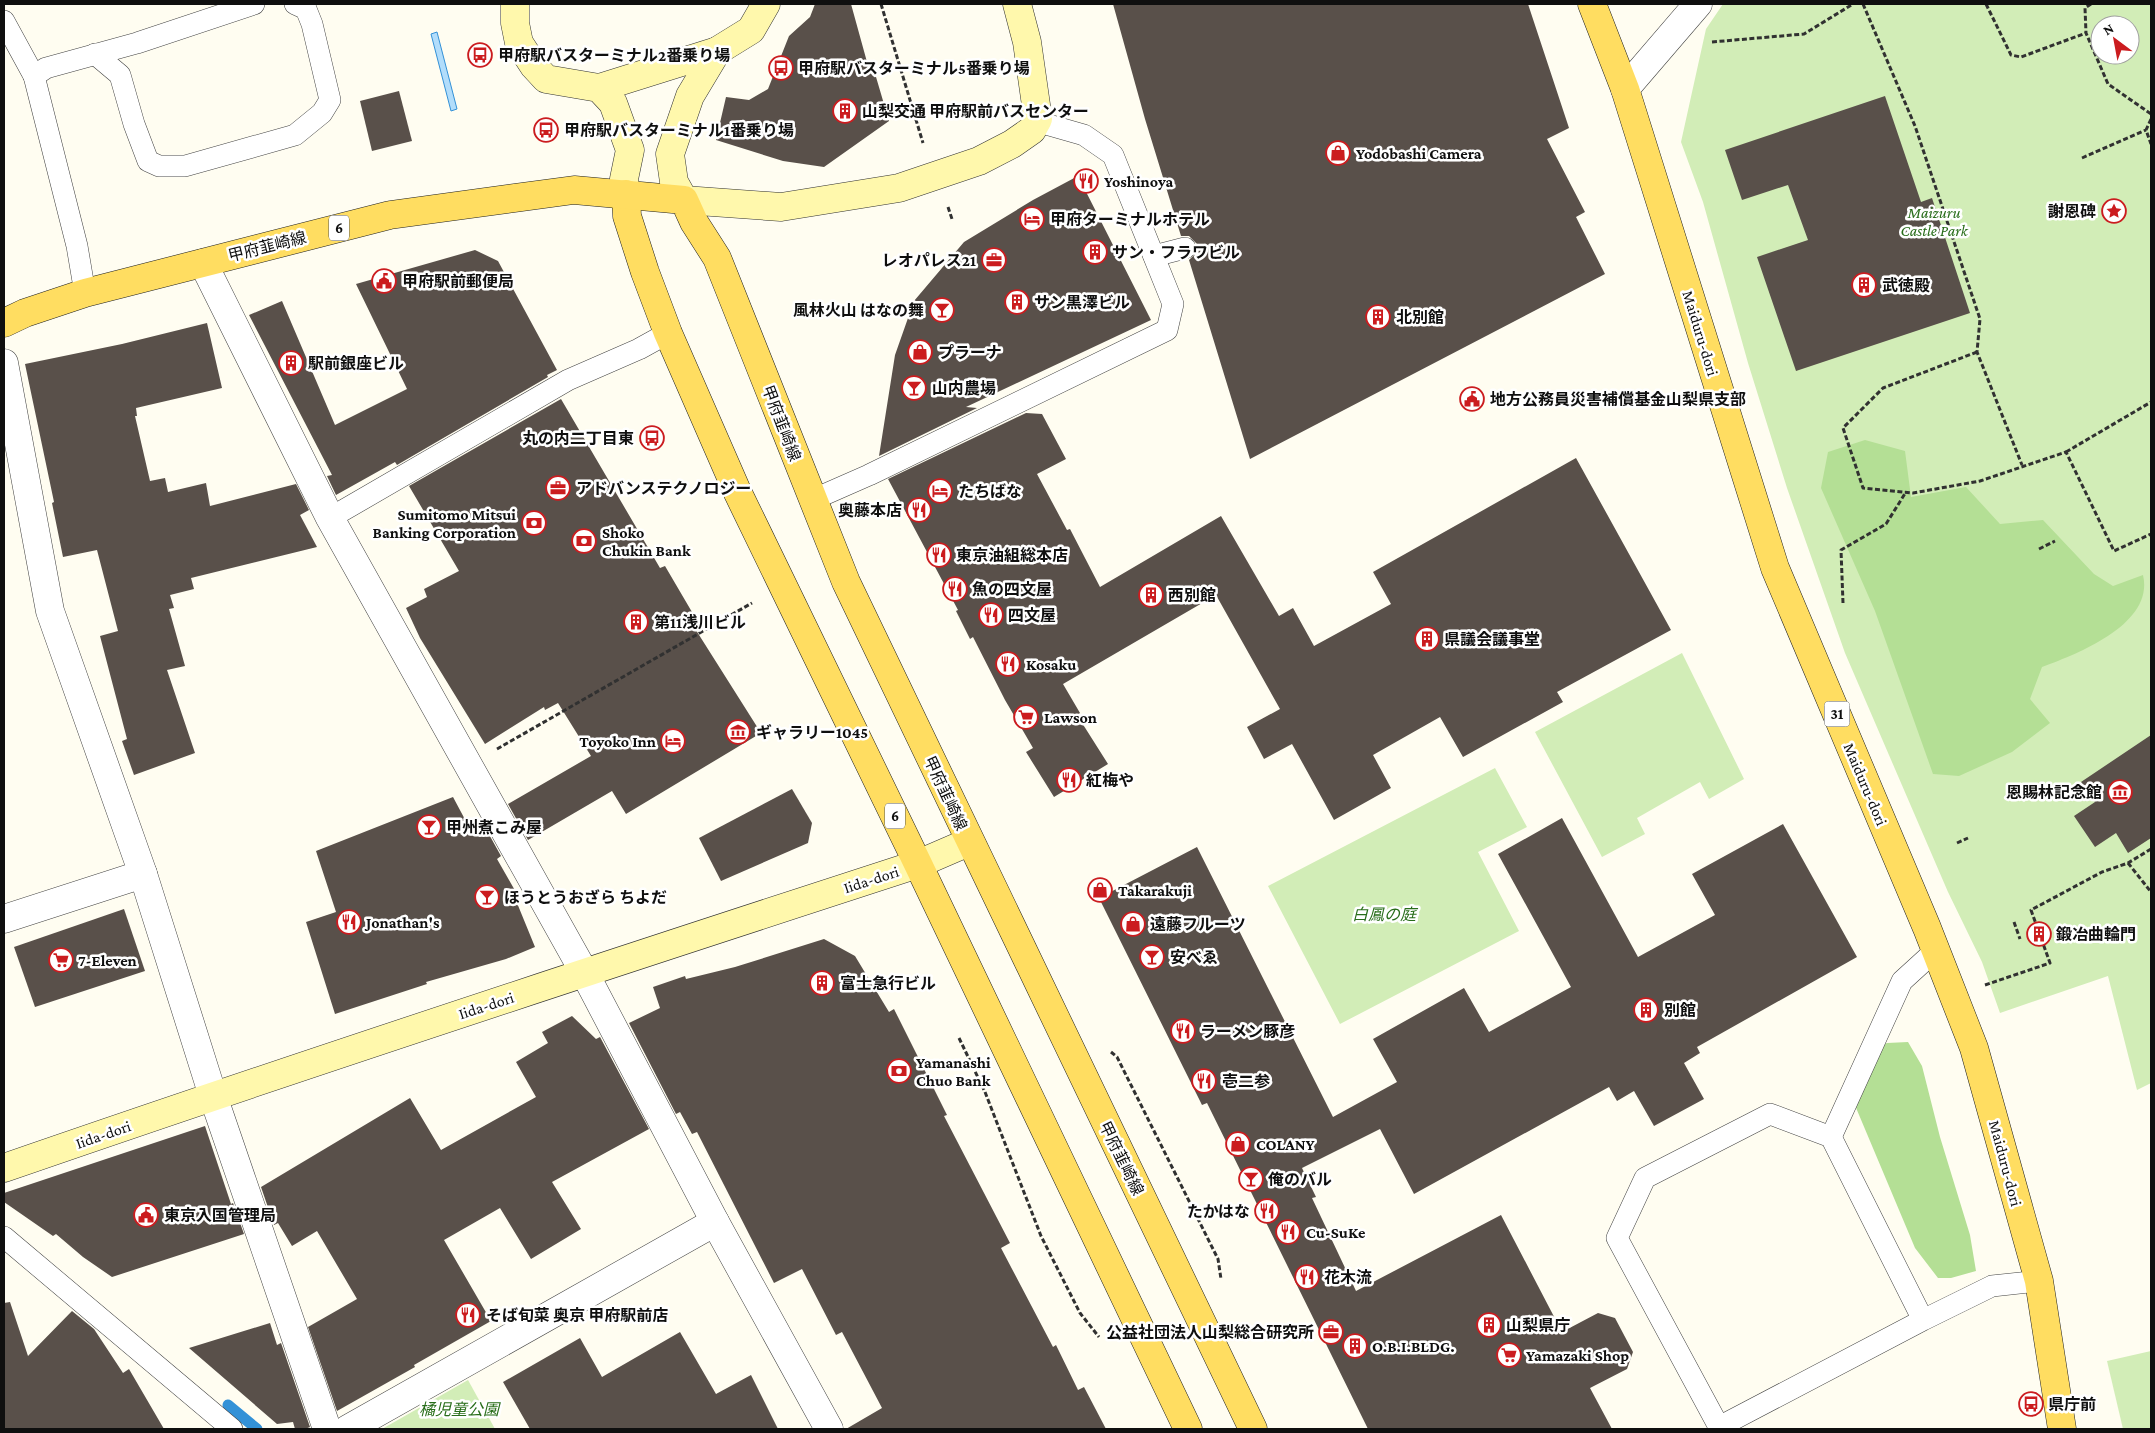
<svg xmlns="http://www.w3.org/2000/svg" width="2155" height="1433" font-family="'Crimson Pro','Noto Sans JP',serif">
	<rect width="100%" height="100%" fill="#fffdf1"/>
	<!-- green -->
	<g fill="#d2edb7" fill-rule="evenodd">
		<path d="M1723,4H2151V1083L2137,1090L2108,976L2000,1013L1982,962L1948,892L1845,653L1787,488L1748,363L1703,202L1681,142L1706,29ZM2100,25H2130V55H2100Z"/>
		<path d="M1682,653L1744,779L1709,799L1700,782L1637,818L1645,834L1602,857L1535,732Z"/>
		<path d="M1495,768L1527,827L1478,852L1519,931L1340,1024L1268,886Z"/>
		<path d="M2151,1351V1429H2123L2107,1361Z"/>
		<path d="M468,1380L495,1429H382Z"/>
	</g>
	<!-- forest -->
	<g fill="#b4df95">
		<path d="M1865,440L1905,451L1911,497L1966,487L2000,524L2043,520L2094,574L2113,586L2143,575C2155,625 2074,655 2042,667L2030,699L2050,723L2012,752L1959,776L1933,774L1875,611L1821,488L1828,452Z"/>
		<path d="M1908,1042L1922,1066L1940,1137L1970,1235L1976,1271L1951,1278H1938L1915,1248L1854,1103L1877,1048L1887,1043Z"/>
	</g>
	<!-- water -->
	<path fill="#b2ddfb" stroke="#3391d7" d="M437,32L457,109L451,111L431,34Z"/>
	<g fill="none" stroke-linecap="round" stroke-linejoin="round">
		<!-- stream -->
		<path stroke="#3391d7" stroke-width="11" d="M228,1405L257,1429"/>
	</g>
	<!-- building -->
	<g fill="#59504a">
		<path d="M815,4H851L867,62L871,60L889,121L824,167L783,161L716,140L726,97L749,100L768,89L789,36L810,17Z"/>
		<path d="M1113,4H1528L1569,128L1547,139L1585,212L1576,217L1605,274L1250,459L1189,260L1197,252V244L1189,236H1181L1145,119Z"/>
		<path d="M399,91L412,141L372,151L360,101Z"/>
		<path d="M1885,96L1921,202L1932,198L1970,313L1796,371L1757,257L1808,240L1788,185L1742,200L1725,150Z"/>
		<path d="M1078,176L1151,320L966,407L977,408L879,456L895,355L914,301L964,242L1033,200Z"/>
		<path d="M475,250L498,261L557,370L547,375L548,377L397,465L395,462L336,495L327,476L332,475L249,315L282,301L335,425L407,389L356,284Z"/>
		<path d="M207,323L222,388L136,408L137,416H135L150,481L165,478L168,492L206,483L210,506L296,484L309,510L300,515L317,547L191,578L194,589L170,595L174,608L169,609L185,666L167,670L195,753L134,775L122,741L127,739L100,636L118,631L97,550L63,557L52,503L54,502L25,364L122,344Z"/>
		<path d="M561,399L660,568L665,566L699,624L694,627L761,733L626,814L612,791L528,840L508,804L591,756L558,703L545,710L544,707L485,744L420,638L406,608L427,597L424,589L459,571L409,486Z"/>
		<path d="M1026,413L1042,414L1066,459L1037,474L1067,530L1070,529L1100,587L1221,516L1279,616L1293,608L1314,646L1391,604L1373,572L1576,458L1671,630L1557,692L1563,702L1463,757L1440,717L1373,755L1391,788L1334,820L1292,744L1264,759L1247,727L1280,709L1216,595L1063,684L1080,713L1077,715L1108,764L1054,797L1026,752L1033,748L1005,700L973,637L970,639L956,611L958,610L888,479Z"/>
		<path d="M2151,735V838L2128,853L2116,833L2095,847L2074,816L2095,802L2081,782Z"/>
		<path d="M792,789L812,823L808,843L721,881L699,838Z"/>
		<path d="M453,797L469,827L481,820L501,856L497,859L521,901L517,903L535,947L506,959L426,982L427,984L335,1014L306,922L336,912L316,851Z"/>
		<path d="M1562,818L1638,957L1715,915L1692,874L1783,824L1857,957L1697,1047L1700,1053L1684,1063L1704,1099L1654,1126L1634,1091L1617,1101L1609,1087L1414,1194L1380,1129L1302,1168L1316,1197L1312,1198L1356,1291L1501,1215L1562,1332L1598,1313L1615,1318L1633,1352L1627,1369L1590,1388L1612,1429H1368L1207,1103L1202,1105L1099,898L1197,847L1333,1117L1397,1082L1373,1039L1464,988L1489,1032L1571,987L1498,854Z"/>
		<path d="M124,909L145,971L35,1007L14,947Z"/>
		<path d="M824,939L855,956L889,1012L894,1009L947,1115L944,1116L1010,1243L1001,1248L1053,1347L1056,1345L1078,1390L1084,1387L1106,1429H846L882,1408L842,1332L836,1335L802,1269L774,1283L697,1132L692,1134L680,1112L676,1114L629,1023L660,1008L653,987L685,976L686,979L735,967Z"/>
		<path d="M572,1016L596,1039L600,1037L649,1129L552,1182L581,1229L531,1259L500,1208L444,1240L491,1321L414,1365L415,1367L337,1411L308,1327L357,1299L317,1231L292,1246L278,1223L274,1225L261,1187L410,1098L441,1150L536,1097L516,1062L548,1043L542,1032Z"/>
		<path d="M205,1126L231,1204L233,1203L244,1234L112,1277L83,1257L56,1234L53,1236L4,1202V1193Z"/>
		<path d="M10,1302L28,1356L72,1311L94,1329L123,1373L129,1369L164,1429H4V1303Z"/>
		<path d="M270,1323L277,1345L281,1343L310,1427L305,1429H295L293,1422L277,1424L189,1348Z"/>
		<path d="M680,1332L716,1394L751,1375L778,1429H530L503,1382L580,1338L602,1377Z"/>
	</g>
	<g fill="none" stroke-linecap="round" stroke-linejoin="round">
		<!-- lane casing -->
		<g stroke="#424242" stroke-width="22">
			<g id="lane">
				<path d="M4,21L34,76"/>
				<path d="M95,54L120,75L134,124L148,161L159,166H185L295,135L322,113L330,100L312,24L306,9L295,4"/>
				<path d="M1154,256L1185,248"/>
				<path d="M85,293L77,246L34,76L46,68L137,43L254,4"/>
				<path d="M812,500L869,475L1167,330L1173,304L1113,155L1084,135L1049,125L1038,119"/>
				<path d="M330,518L568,380L639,349L668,333"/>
				<path d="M1831,1137L1902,981L1936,950"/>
				<path d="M4,1237L232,1429"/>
				<path d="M1923,1320L1831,1137L1770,1114L1645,1178L1617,1238L1719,1427L1923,1320L1992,1286L2039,1281"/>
			</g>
		</g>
		<!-- street casing -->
		<g stroke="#424242" stroke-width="29">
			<g id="street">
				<path d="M1625,89L1698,4"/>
				<path d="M203,263L330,518L584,972L715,1222L829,1429"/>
				<path d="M4,363L50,611L143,874L213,1096L327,1429"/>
				<path d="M4,919L143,874"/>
				<path d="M348,1429L715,1222"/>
			</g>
		</g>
		<!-- secondary casing -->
		<g stroke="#313131" stroke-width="29">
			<g id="secondary">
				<path d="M515,4V23L519,43L534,66L546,79L599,88L613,103L630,150L624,179L626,194"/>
				<path d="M766,4L751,30L717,51L690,96L670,154L674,182L684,200L781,207L899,188L979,161L1012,144L1032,130L1038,119L1027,42L1017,4"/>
				<path d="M599,88L717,51"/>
				<path d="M4,1168C307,1063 613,963 918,864L969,842"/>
			</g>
		</g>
		<!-- primary casing -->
		<g stroke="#202020" stroke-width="29">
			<g id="primary">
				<path d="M1592,4L1625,89L1775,568L1927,928L1974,1048L2039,1281L2062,1429"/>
				<path d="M626,194L627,216L645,272L668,333L737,491L918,864L1188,1429"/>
				<path d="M4,323L25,313L85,293L390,215L574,190L684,200L694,222L717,258L846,582L1253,1429"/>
			</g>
		</g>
		<!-- path -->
		<g stroke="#313131" stroke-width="3" stroke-dasharray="5 2.5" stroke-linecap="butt">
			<path d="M881,4L923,143"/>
			<path d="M1863,4L1915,126L1980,319L1977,352L2022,465"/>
			<path d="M1986,4L2011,55L2021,57L2086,33"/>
			<path d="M2091,4L2085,8L2086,33L2108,84L2151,114"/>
			<path d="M1712,42L1804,34L1853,4"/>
			<path d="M2151,119L2146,130L2151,144"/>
			<path d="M2082,158L2146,130"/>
			<path d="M948,207L952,219"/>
			<path d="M1977,352L1883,388L1843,428L1863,488L1913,493L1980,481L2066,452L2114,551L2151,534"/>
			<path d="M2066,452L2151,402"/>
			<path d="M2039,549L2055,541"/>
			<path d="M1843,603L1841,550L1886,524L1906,492"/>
			<path d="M497,749L752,603"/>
			<path d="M1957,843L1968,838"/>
			<path d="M2128,863L2151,892"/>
			<path d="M2014,922L2020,939"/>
			<path d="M1985,985L2050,963L2031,910L2102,872L2128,863L2151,849"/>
			<path d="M959,1038L985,1092L1041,1236L1080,1313L1099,1337"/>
			<path d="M1111,1052L1117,1057L1218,1259L1221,1279"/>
		</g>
		<!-- lane -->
		<use href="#lane" stroke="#fff" stroke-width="21"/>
		<!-- street -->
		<use href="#street" stroke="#fff" stroke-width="28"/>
		<!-- secondary -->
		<use href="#secondary" stroke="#fff8ac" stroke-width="28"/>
		<!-- primary -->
		<use href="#primary" stroke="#ffdd61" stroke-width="28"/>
	</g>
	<!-- icons -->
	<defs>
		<g id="bus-ring" transform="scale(1.25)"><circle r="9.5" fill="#fff" stroke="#cb1c1f" stroke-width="1.5"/><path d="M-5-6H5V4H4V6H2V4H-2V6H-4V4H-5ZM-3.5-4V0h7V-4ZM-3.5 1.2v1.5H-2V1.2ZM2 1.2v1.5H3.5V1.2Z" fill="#cb1c1f"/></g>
		<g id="building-ring" transform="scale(1.25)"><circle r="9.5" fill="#fff" stroke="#cb1c1f" stroke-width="1.5"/><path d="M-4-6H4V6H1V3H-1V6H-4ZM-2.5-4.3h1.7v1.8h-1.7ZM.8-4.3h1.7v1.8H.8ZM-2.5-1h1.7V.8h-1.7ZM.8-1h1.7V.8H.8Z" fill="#cb1c1f"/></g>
		<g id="shop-ring" transform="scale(1.25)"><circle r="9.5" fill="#fff" stroke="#cb1c1f" stroke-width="1.5"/><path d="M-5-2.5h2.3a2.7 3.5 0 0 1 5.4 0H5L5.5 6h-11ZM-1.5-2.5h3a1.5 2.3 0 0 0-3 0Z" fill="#cb1c1f"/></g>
		<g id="restaurant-ring" transform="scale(1.25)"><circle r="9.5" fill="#fff" stroke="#cb1c1f" stroke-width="1.5"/><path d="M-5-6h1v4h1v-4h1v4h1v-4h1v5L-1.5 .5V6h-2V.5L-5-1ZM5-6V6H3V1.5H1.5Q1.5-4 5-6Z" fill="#cb1c1f"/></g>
		<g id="sight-ring" transform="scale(1.25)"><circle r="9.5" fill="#fff" stroke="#cb1c1f" stroke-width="1.5"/><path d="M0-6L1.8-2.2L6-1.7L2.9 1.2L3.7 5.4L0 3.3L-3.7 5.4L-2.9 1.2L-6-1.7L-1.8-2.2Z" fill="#cb1c1f"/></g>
		<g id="hotel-ring" transform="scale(1.25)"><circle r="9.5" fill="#fff" stroke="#cb1c1f" stroke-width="1.5"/><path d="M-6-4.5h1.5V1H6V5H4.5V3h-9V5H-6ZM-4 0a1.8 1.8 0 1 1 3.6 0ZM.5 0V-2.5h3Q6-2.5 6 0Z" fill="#cb1c1f"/></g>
		<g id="office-ring" transform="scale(1.25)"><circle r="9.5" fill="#fff" stroke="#cb1c1f" stroke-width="1.5"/><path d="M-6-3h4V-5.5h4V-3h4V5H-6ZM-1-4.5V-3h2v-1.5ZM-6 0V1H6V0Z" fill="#cb1c1f"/></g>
		<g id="civic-ring" transform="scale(1.25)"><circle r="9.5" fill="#fff" stroke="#cb1c1f" stroke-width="1.5"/><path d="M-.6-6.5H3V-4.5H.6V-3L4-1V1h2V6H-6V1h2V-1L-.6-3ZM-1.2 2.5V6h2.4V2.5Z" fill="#cb1c1f"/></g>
		<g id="bar-ring" transform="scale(1.25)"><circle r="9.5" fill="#fff" stroke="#cb1c1f" stroke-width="1.5"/><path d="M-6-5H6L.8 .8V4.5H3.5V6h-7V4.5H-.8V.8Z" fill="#cb1c1f"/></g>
		<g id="bank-ring" transform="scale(1.25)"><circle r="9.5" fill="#fff" stroke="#cb1c1f" stroke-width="1.5"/><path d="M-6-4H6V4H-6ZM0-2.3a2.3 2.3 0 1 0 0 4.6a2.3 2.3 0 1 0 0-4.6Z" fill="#cb1c1f"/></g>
		<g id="supermarket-ring" transform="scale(1.25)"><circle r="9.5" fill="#fff" stroke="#cb1c1f" stroke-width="1.5"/><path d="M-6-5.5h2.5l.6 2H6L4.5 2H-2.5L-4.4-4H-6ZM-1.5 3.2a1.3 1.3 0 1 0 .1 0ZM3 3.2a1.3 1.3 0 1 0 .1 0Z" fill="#cb1c1f"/></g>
		<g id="museum-ring" transform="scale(1.25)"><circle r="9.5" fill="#fff" stroke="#cb1c1f" stroke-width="1.5"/><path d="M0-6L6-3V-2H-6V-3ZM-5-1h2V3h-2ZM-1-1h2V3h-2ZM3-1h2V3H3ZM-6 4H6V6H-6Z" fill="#cb1c1f"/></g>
	</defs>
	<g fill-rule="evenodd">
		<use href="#bus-ring" x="480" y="55"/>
		<use href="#bus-ring" x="781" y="68"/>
		<use href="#building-ring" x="845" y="111"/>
		<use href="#bus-ring" x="546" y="130"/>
		<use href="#shop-ring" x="1338" y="153"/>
		<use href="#restaurant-ring" x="1086" y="181"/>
		<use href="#sight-ring" x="2114" y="211"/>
		<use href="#hotel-ring" x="1032" y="219"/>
		<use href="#building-ring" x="1095" y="252"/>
		<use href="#office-ring" x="994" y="260"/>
		<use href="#civic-ring" x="384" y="281"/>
		<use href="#building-ring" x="1864" y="285"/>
		<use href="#building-ring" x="1017" y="302"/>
		<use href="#bar-ring" x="942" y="310"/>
		<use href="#building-ring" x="1378" y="317"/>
		<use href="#shop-ring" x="920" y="352"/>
		<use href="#building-ring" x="291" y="363"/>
		<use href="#bar-ring" x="914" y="388"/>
		<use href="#civic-ring" x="1472" y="399"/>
		<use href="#bus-ring" x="652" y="438"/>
		<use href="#office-ring" x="558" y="488"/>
		<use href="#hotel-ring" x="940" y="491"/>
		<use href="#restaurant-ring" x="919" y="510"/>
		<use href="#bank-ring" x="534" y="523"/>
		<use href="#bank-ring" x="584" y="541"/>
		<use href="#restaurant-ring" x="939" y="555"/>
		<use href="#restaurant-ring" x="955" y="589"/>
		<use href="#building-ring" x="1151" y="595"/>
		<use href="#restaurant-ring" x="991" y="615"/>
		<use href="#building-ring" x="636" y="622"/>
		<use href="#building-ring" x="1427" y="639"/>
		<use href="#restaurant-ring" x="1008" y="664"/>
		<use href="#supermarket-ring" x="1026" y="717"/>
		<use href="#museum-ring" x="738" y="732"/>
		<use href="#hotel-ring" x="673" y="741"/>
		<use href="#restaurant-ring" x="1069" y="780"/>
		<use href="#museum-ring" x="2120" y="792"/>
		<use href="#bar-ring" x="429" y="827"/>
		<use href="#shop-ring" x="1100" y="890"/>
		<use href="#bar-ring" x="487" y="897"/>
		<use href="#restaurant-ring" x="349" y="922"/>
		<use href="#shop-ring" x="1133" y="924"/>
		<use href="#building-ring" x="2039" y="934"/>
		<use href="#bar-ring" x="1152" y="957"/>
		<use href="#supermarket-ring" x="61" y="960"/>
		<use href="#building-ring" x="822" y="983"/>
		<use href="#building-ring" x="1646" y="1010"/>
		<use href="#restaurant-ring" x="1183" y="1031"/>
		<use href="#bank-ring" x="899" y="1071"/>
		<use href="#restaurant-ring" x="1204" y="1081"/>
		<use href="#shop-ring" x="1238" y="1144"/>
		<use href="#bar-ring" x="1251" y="1179"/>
		<use href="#restaurant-ring" x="1267" y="1211"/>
		<use href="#civic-ring" x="146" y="1215"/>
		<use href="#restaurant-ring" x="1288" y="1232"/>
		<use href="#restaurant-ring" x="1307" y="1277"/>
		<use href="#restaurant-ring" x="468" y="1315"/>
		<use href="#building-ring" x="1489" y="1325"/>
		<use href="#office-ring" x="1331" y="1332"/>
		<use href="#building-ring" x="1355" y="1346"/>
		<use href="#supermarket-ring" x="1509" y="1355"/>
		<use href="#bus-ring" x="2031" y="1404"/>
	</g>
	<g text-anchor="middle" stroke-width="5" stroke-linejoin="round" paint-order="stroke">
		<!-- shield labels -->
		<g fill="#fff" stroke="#575757" stroke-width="1">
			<rect x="329" y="215.5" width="20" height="25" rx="4"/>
			<rect x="1824.5" y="701.5" width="25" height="25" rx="4"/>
			<rect x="885" y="803.5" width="20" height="25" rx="4"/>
		</g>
		<g font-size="15" font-weight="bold" fill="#0f0f0f">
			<text x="339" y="233">6</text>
			<text x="1837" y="719">31</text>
			<text x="895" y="821">6</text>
		</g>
		<!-- poi labels -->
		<g font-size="16" font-weight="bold" fill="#0f0f0f" stroke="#fff" text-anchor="start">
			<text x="498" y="61">甲府駅バスターミナル2番乗り場</text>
			<text x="798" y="74">甲府駅バスターミナル5番乗り場</text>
			<text x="862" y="117">山梨交通 甲府駅前バスセンター</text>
			<text x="564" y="136">甲府駅バスターミナル1番乗り場</text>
			<text x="1356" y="159">Yodobashi Camera</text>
			<text x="1104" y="187">Yoshinoya</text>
			<text x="2096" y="217" text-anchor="end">謝恩碑</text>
			<text x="1050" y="225">甲府ターミナルホテル</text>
			<text x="1112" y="258">サン・フラワビル</text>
			<text x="976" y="266" text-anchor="end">レオパレス21</text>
			<text x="402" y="287">甲府駅前郵便局</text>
			<text x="1882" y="291">武徳殿</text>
			<text x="1034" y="308">サン黒澤ビル</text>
			<text x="924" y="316" text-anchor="end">風林火山 はなの舞</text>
			<text x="1396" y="323">北別館</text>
			<text x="938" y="358">プラーナ</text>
			<text x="308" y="369">駅前銀座ビル</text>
			<text x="932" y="394">山内農場</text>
			<text x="1490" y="405">地方公務員災害補償基金山梨県支部</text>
			<text x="634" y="444" text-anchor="end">丸の内二丁目東</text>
			<text x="576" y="494">アドバンステクノロジー</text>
			<text x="958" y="497">たちばな</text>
			<text x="902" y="516" text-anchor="end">奥藤本店</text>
			<text x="516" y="520" text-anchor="end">Sumitomo Mitsui<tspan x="516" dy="18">Banking Corporation</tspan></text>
			<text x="602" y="538">Shoko<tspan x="602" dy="18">Chukin Bank</tspan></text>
			<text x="956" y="561">東京油組総本店</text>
			<text x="972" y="595">魚の四文屋</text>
			<text x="1168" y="601">西別館</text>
			<text x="1008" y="621">四文屋</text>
			<text x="654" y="628">第11浅川ビル</text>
			<text x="1444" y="645">県議会議事堂</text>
			<text x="1026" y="670">Kosaku</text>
			<text x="1044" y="723">Lawson</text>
			<text x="756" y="738">ギャラリー1045</text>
			<text x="656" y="747" text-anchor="end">Toyoko Inn</text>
			<text x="1086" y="786">紅梅や</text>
			<text x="2102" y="798" text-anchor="end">恩賜林記念館</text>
			<text x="446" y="833">甲州煮こみ屋</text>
			<text x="1118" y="896">Takarakuji</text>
			<text x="504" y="903">ほうとうおざら ちよだ</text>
			<text x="366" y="928">Jonathan's</text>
			<text x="1150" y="930">遠藤フルーツ</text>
			<text x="2056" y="940">鍛冶曲輪門</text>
			<text x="1170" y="963">安べゑ</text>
			<text x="78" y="966">7-Eleven</text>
			<text x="840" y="989">富士急行ビル</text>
			<text x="1664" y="1016">別館</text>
			<text x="1200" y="1037">ラーメン豚彦</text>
			<text x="916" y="1068">Yamanashi<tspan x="916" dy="18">Chuo Bank</tspan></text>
			<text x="1222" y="1087">壱二参</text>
			<text x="1256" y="1150">COLANY</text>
			<text x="1268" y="1185">俺のバル</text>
			<text x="1250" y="1217" text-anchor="end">たかはな</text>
			<text x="164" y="1221">東京入国管理局</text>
			<text x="1306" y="1238">Cu-SuKe</text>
			<text x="1324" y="1283">花木流</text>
			<text x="486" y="1321">そば旬菜 奥京 甲府駅前店</text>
			<text x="1506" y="1331">山梨県庁</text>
			<text x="1314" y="1338" text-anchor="end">公益社団法人山梨総合研究所</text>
			<text x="1372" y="1352">O.B.I.BLDG.</text>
			<text x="1526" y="1361">Yamazaki Shop</text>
			<text x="2048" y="1410">県庁前</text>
		</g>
		<!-- park labels -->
		<g font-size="16" font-style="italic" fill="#286d1a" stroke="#fff">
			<text x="1934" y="218">Maizuru<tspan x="1934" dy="18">Castle Park</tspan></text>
			<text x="1384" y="920">白鳳の庭</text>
			<text x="459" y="1415">橘児童公園</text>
		</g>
		<!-- street labels -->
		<g font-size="16" fill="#0f0f0f" stroke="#fff">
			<text transform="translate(267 246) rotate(-14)" y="6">甲府韮崎線</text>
			<text transform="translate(1701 333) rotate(73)" y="6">Maiduru-dori</text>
			<text transform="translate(782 423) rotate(69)" y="6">甲府韮崎線</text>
			<text transform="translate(1866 784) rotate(67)" y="6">Maiduru-dori</text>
			<text transform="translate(946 793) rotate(65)" y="6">甲府韮崎線</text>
			<text transform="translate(871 879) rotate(-18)" y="6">Iida-dori</text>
			<text transform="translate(486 1005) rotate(-18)" y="6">Iida-dori</text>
			<text transform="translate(103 1134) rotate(-19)" y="6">Iida-dori</text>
			<text transform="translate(1122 1158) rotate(64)" y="6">甲府韮崎線</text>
			<text transform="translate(2006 1163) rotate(75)" y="6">Maiduru-dori</text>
		</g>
	</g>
	<!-- border -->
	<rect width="2155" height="1433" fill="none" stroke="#0f0f0f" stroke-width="10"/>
	<!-- north arrow -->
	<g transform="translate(2115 40) rotate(328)"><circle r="24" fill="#ffffff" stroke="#9f9f9f"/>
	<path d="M0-4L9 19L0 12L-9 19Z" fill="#cb1c1f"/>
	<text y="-8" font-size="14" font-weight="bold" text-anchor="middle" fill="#0f0f0f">N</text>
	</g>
</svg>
